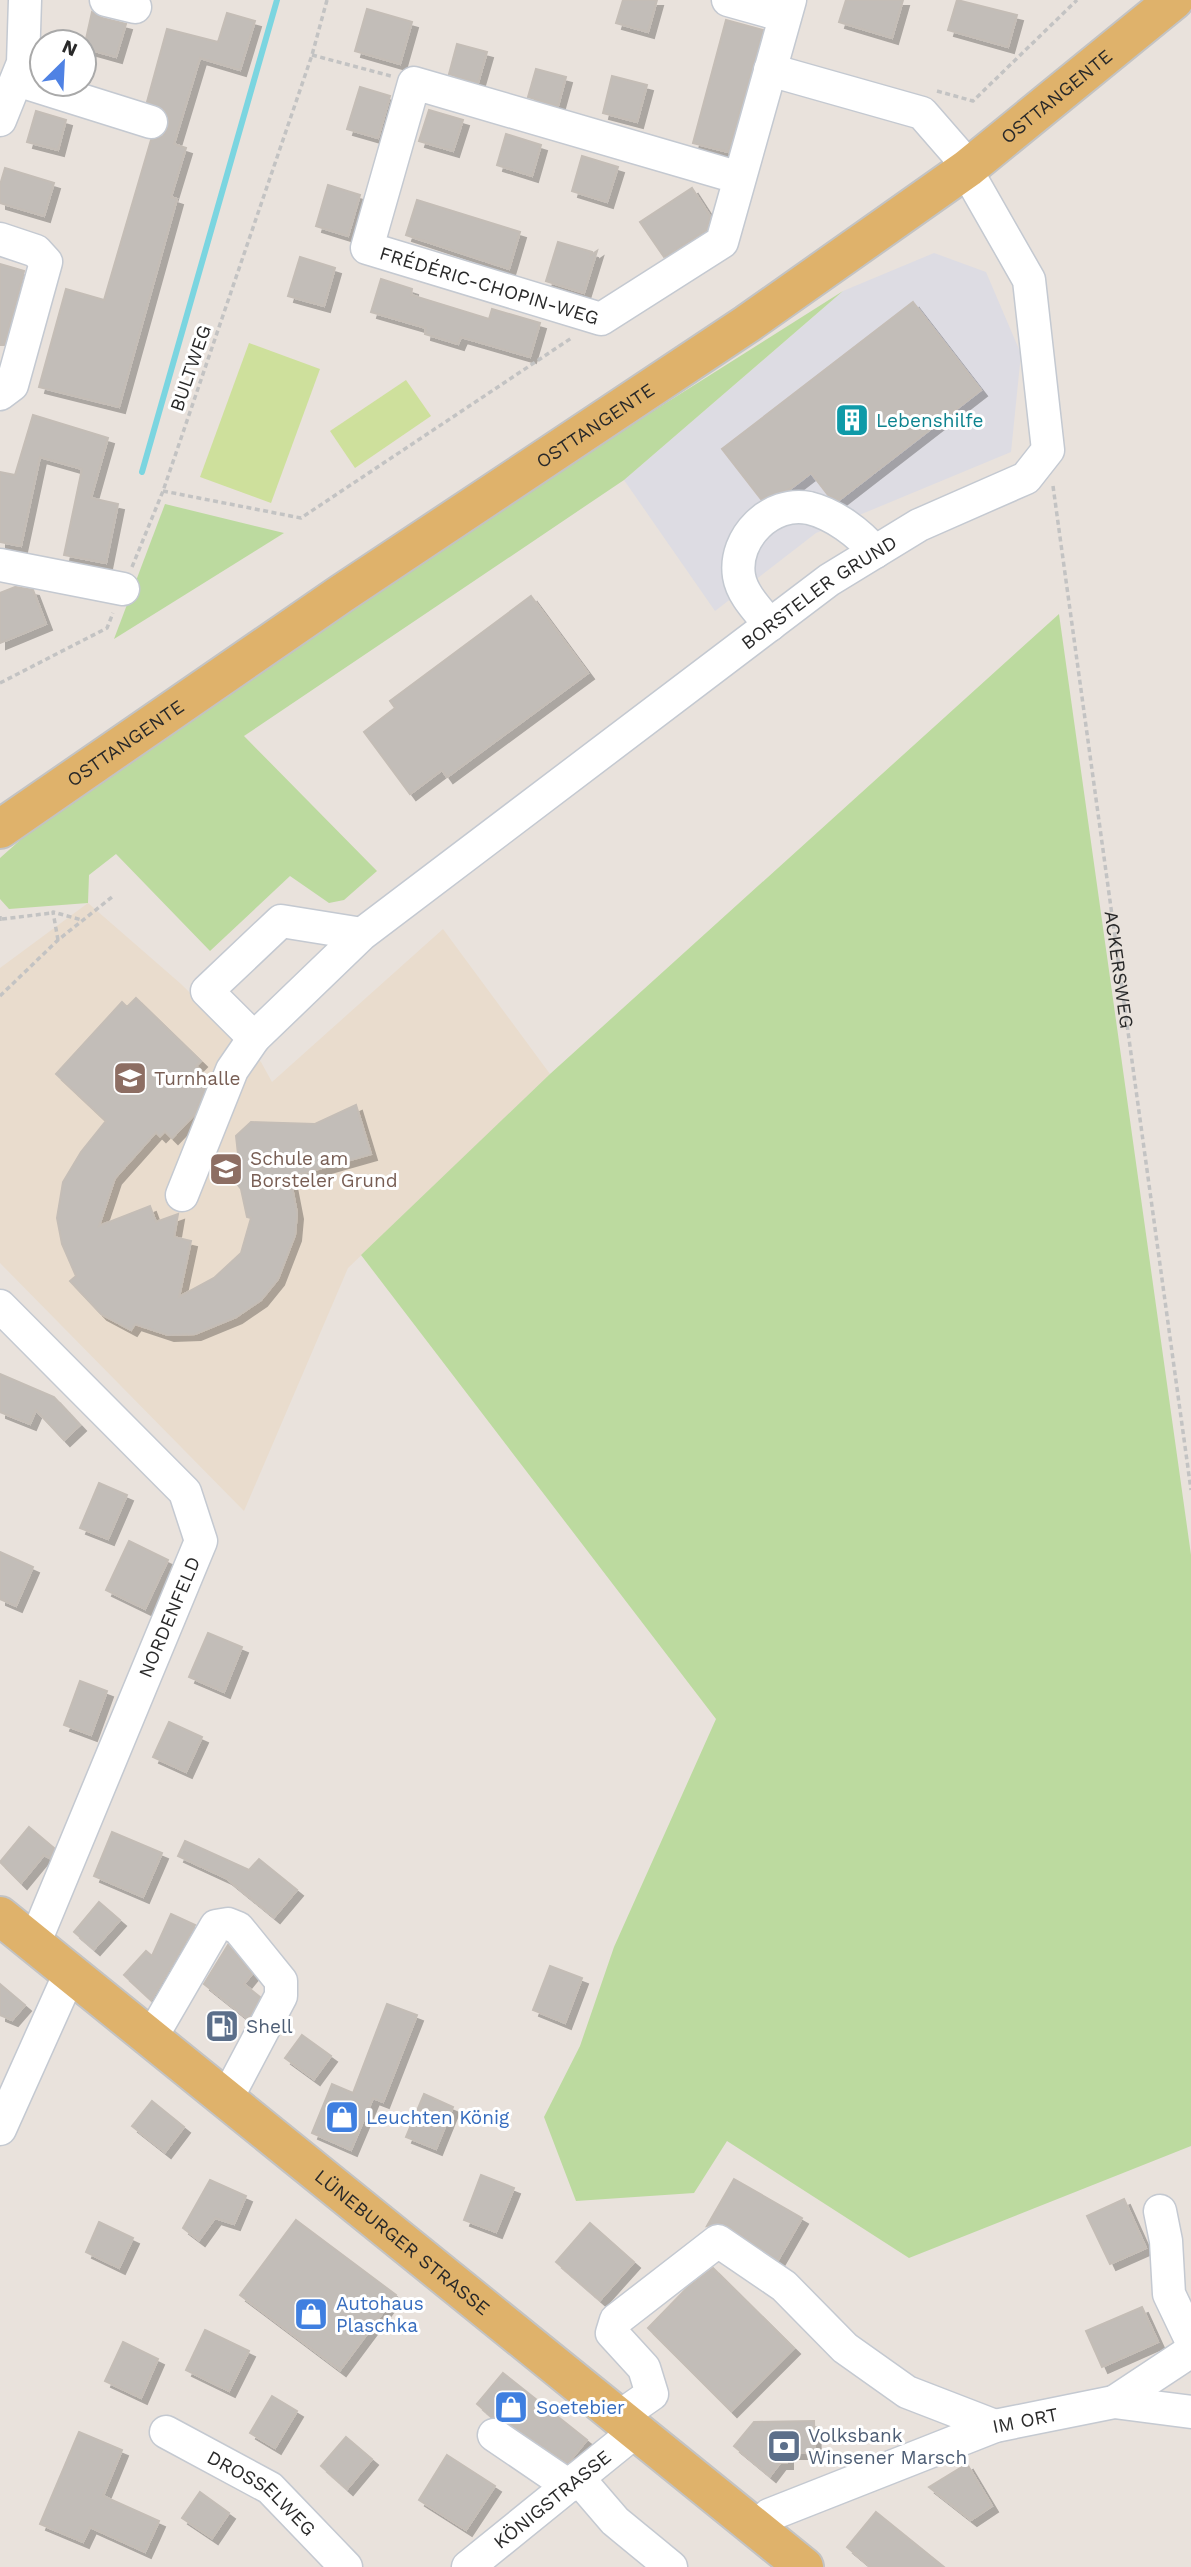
<svg xmlns="http://www.w3.org/2000/svg" width="1191" height="2567" font-family="'Work Sans',sans-serif">
	<defs>
		<filter id="shadow"><feDropShadow dx="6" dy="6" stdDeviation="0" flood-color="#0004"/></filter>
	</defs>
	<rect width="100%" height="100%" fill="#e9e2dc"/>
	<!-- industrial -->
	<path fill="#dddce3" d="M934,253L986,272L1021,354L1011,452L816,533L715,611L624,480L843,291Z"/>
	<!-- education -->
	<path fill="#e9dccd" d="M88,903L181,984L261,1062L272,1082L443,929L550,1074L348,1268L244,1511L0,1263V968Z"/>
	<!-- green -->
	<g fill="#bcda9f">
		<path d="M843,291L624,480L244,736L377,871L344,900L329,903L290,876L210,951L116,854L89,875L88,903L9,909L0,899V858L64,801L204,695Z"/>
		<path d="M165,504L284,533L114,639Z"/>
		<path d="M1059,614L1191,1555V2146L909,2258L727,2141L694,2193L576,2201L544,2117L580,2046L614,1947L716,1719L361,1255L550,1074Z"/>
	</g>
	<!-- pitch -->
	<g fill="#cee09c">
		<path d="M249,343L320,369L271,503L200,477Z"/>
		<path d="M406,380L431,416L355,468L330,431Z"/>
	</g>
	<g fill="none" stroke-linecap="round" stroke-linejoin="round">
		<!-- stream -->
		<path stroke="#7bd5e0" stroke-width="6" d="M142,472L277,0"/>
	</g>
	<!-- building -->
	<g fill="#c2bdb8" stroke="#c4bdb6" stroke-width="2" filter="url(#shadow)">
		<path d="M623,0H657L648,32L616,23Z"/>
		<path d="M846,0H903L892,38L839,22Z"/>
		<path d="M957,0L1017,15L1008,47L948,30Z"/>
		<path d="M367,9L412,22L400,64L355,51Z"/>
		<path d="M92,12L102,18L126,24L116,57L84,48Z"/>
		<path d="M227,13L255,21L240,70L200,58L174,144L186,148L171,197L177,199L119,407L39,387L66,289L104,300L151,140L163,136L168,128L169,119L165,110L147,102L167,29L218,42Z"/>
		<path d="M726,20L763,30L728,152L693,143Z"/>
		<path d="M457,44L487,52L478,83L449,74Z"/>
		<path d="M536,69L566,77L558,106L528,97Z"/>
		<path d="M612,76L647,85L637,122L603,113Z"/>
		<path d="M360,87L390,96L378,138L347,129Z"/>
		<path d="M429,110L463,120L453,151L419,141Z"/>
		<path d="M36,111L66,120L58,150L27,142Z"/>
		<path d="M506,134L541,145L532,176L497,165Z"/>
		<path d="M582,156L618,167L607,202L572,191Z"/>
		<path d="M5,168L54,183L44,216L0,203V185Z"/>
		<path d="M328,185L360,195L348,236L316,226Z"/>
		<path d="M692,188L710,216L706,230L664,257L640,222Z"/>
		<path d="M417,200L520,232L509,269L406,235Z"/>
		<path d="M558,242L592,252L591,255L597,251L584,293L546,281Z"/>
		<path d="M300,257L335,268L324,306L288,296Z"/>
		<path d="M0,264L24,271L4,345H0Z"/>
		<path d="M381,279L412,289L411,295L489,319L492,309L540,323L530,357L461,337L458,344L425,334L426,328L371,312Z"/>
		<path d="M913,302L981,390L839,500L828,495L811,473L790,489L761,499L722,449Z"/>
		<path d="M33,415L108,438L91,498L118,504L106,563L64,555L82,469L40,457L21,546L0,542V472L15,475Z"/>
		<path d="M15,587L33,590L46,624L0,643V593Z"/>
		<path d="M531,596L588,673L447,777L442,770L410,794L364,732L395,708L390,701Z"/>
		<path d="M136,998L201,1061L196,1066L209,1079L194,1115L172,1138L165,1131L160,1136L156,1132L115,1178L99,1226L150,1206L156,1222L178,1214L174,1237L191,1241L179,1297L214,1278L241,1253L251,1218L247,1217L241,1189L225,1168L238,1154L236,1136L251,1122L315,1124L356,1105L371,1154L290,1177L297,1213L295,1235L278,1279L261,1300L236,1317L195,1334L168,1335L135,1324L131,1330L101,1314L70,1281L76,1276L62,1244L57,1218L63,1182L81,1152L106,1121L56,1074L122,1002L127,1007Z"/>
		<path d="M0,1374L54,1397L80,1425L64,1440L36,1410L30,1424L0,1412Z"/>
		<path d="M99,1483L127,1495L108,1539L80,1528Z"/>
		<path d="M129,1541L168,1560L145,1609L106,1590Z"/>
		<path d="M0,1552L33,1567L16,1606L0,1599Z"/>
		<path d="M208,1633L242,1647L224,1692L189,1677Z"/>
		<path d="M80,1681L107,1691L91,1735L64,1725Z"/>
		<path d="M169,1722L202,1737L186,1772L153,1757Z"/>
		<path d="M29,1827L54,1848L50,1858L44,1855L21,1883L0,1862Z"/>
		<path d="M112,1832L162,1853L143,1897L94,1876Z"/>
		<path d="M185,1841L249,1870L259,1859L297,1890L274,1917L226,1878L178,1856Z"/>
		<path d="M99,1902L120,1920L94,1949L74,1932Z"/>
		<path d="M171,1914L195,1925L151,2000L124,1975L146,1951L152,1956Z"/>
		<path d="M228,1945L252,1974L244,1984L260,1997L248,2019L204,1984Z"/>
		<path d="M550,1966L582,1978L565,2023L533,2010Z"/>
		<path d="M0,1984L25,2005L12,2020L0,2015Z"/>
		<path d="M387,2004L417,2015L383,2102L373,2098L351,2150L312,2133L332,2084L353,2093Z"/>
		<path d="M302,2035L331,2056L314,2079L285,2058Z"/>
		<path d="M424,2094L453,2107L436,2149L406,2137Z"/>
		<path d="M152,2101L184,2127L165,2152L132,2126Z"/>
		<path d="M481,2175L514,2188L496,2232L464,2220Z"/>
		<path d="M734,2179L802,2218L778,2260L728,2226L718,2223L707,2226Z"/>
		<path d="M210,2180L246,2196L234,2224L215,2218L199,2240L183,2228Z"/>
		<path d="M1124,2199L1146,2248L1110,2264L1087,2216Z"/>
		<path d="M296,2220L396,2295L340,2370L240,2295Z"/>
		<path d="M99,2222L133,2238L119,2268L86,2252Z"/>
		<path d="M590,2223L634,2262L600,2300L556,2262Z"/>
		<path d="M713,2268L794,2348L731,2411L648,2328L687,2288Z"/>
		<path d="M1142,2307L1158,2342L1102,2367L1086,2331Z"/>
		<path d="M205,2330L249,2351L229,2391L186,2370Z"/>
		<path d="M123,2342L158,2359L141,2398L105,2381Z"/>
		<path d="M503,2373L587,2440L568,2463L504,2420L492,2417L477,2404Z"/>
		<path d="M272,2396L297,2411L275,2448L250,2433Z"/>
		<path d="M814,2421L815,2453H787V2463H780L770,2476L734,2446L754,2422Z"/>
		<path d="M79,2432L122,2450L103,2496L159,2521L145,2552L90,2527L83,2542L40,2524Z"/>
		<path d="M346,2437L372,2459L347,2489L321,2466Z"/>
		<path d="M447,2455L495,2486L466,2530L419,2500Z"/>
		<path d="M967,2464L992,2506L971,2520L929,2487Z"/>
		<path d="M200,2492L229,2513L212,2538L182,2518Z"/>
		<path d="M876,2512L944,2567H871L847,2547Z"/>
	</g>
	<g fill="none" stroke-linecap="round" stroke-linejoin="round">
		<!-- minor casing -->
		<g stroke="#c4c9d1" stroke-width="35">
			<g id="minor">
				<path d="M106,0L135,7"/>
				<path d="M728,0L785,16"/>
				<path d="M17,80L151,122"/>
				<path d="M0,120L23,63L25,0"/>
				<path id="s2" d="M740,178L414,83L367,248L601,319L722,242L790,0"/>
				<path d="M0,239L36,251L46,262L12,385L0,394"/>
				<path d="M0,565L123,589"/>
				<path d="M770,625C759,611 742,595 739,576C733,538 771,500 809,508C834,514 859,533 875,552"/>
				<path id="s3" d="M362,934L254,1038L207,991L281,921L362,934L829,580L919,525L1026,478L1048,450L1029,280L956,152L922,113L770,70"/>
				<path d="M182,1195L232,1070L254,1038"/>
				<path d="M0,1306L185,1492L201,1541L34,1944"/>
				<path d="M151,2038L216,1926L228,1924L238,1928L281,1981V1996L226,2100"/>
				<path d="M0,2129L70,1973"/>
				<path d="M1160,2211L1166,2241L1169,2294L1191,2340"/>
				<path d="M1114,2402L1191,2351"/>
				<path d="M619,2417L652,2394L644,2368L612,2333L616,2320L718,2241L784,2286L845,2348L907,2392L995,2426"/>
				<path id="s4" d="M166,2432L270,2488L346,2567"/>
				<path d="M494,2435L569,2486"/>
				<path d="M578,2478L615,2521L671,2567"/>
				<path id="s5" d="M756,2528L769,2515L995,2426L1114,2402L1191,2412"/>
				<path id="s6" d="M468,2567L636,2431"/>
			</g>
		</g>
		<!-- major casing -->
		<g stroke="#c3c3c3" stroke-width="42">
			<g id="major">
				<path id="s7" d="M0,829L341,594L747,324L968,168L1174,0"/>
				<path id="s8" d="M0,1916L804,2567"/>
			</g>
		</g>
		<!-- path -->
		<g stroke="#c3c3c3" stroke-width="3.5" stroke-dasharray="5 3.5" stroke-linecap="butt">
			<path d="M312,55L391,76"/>
			<path d="M937,91L973,101L1077,0"/>
			<path id="s1" d="M1053,486L1191,1490"/>
			<path d="M163,491L301,518L573,337"/>
			<path d="M132,567L163,491L312,55L327,0"/>
			<path d="M0,683L107,628L113,613"/>
			<path d="M0,916V921"/>
			<path d="M2,919L52,913"/>
			<path d="M58,940L53,912L82,920"/>
			<path d="M0,996L58,940L112,897"/>
		</g>
		<!-- minor -->
		<use href="#minor" stroke="#fff" stroke-width="32"/>
		<!-- major -->
		<use href="#major" stroke="#dfb26b" stroke-width="38"/>
	</g>
	<!-- icons -->
	<defs>
		<g id="building-square" transform="scale(1.75)"><rect x="-9" y="-9" width="18" height="18" rx="4" fill="#0f9aa8" stroke="#fff"/><path d="M-4-6H4V6H1V3H-1V6H-4ZM-2.5-4.3h1.7v1.8h-1.7ZM.8-4.3h1.7v1.8H.8ZM-2.5-1h1.7V.8h-1.7ZM.8-1h1.7V.8H.8Z" fill="#fff"/></g>
		<g id="school-square" transform="scale(1.75)"><rect x="-9" y="-9" width="18" height="18" rx="4" fill="#8d6e63" stroke="#fff"/><path d="M0-5L7-2L0 1L-7-2ZM-4 1L0 2.5L4 1V4Q0 6-4 4Z" fill="#fff"/></g>
		<g id="fuel-square" transform="scale(1.75)"><rect x="-9" y="-9" width="18" height="18" rx="4" fill="#5c6f8a" stroke="#fff"/><path d="M-5.5-6h7V0h2V4h1.3V-2.5L3-4.5l.8-.8L6-3V5H2.5V1h-1V6h-7ZM-4.2-4.7v3.2H.2V-4.7Z" fill="#fff"/></g>
		<g id="shop-square" transform="scale(1.75)"><rect x="-9" y="-9" width="18" height="18" rx="4" fill="#3f7fe0" stroke="#fff"/><path d="M-5-2.5h2.3a2.7 3.5 0 0 1 5.4 0H5L5.5 6h-11ZM-1.5-2.5h3a1.5 2.3 0 0 0-3 0Z" fill="#fff"/></g>
		<g id="bank-square" transform="scale(1.75)"><rect x="-9" y="-9" width="18" height="18" rx="4" fill="#5c6f8a" stroke="#fff"/><path d="M-6-4H6V4H-6ZM0-2.3a2.3 2.3 0 1 0 0 4.6a2.3 2.3 0 1 0 0-4.6Z" fill="#fff"/></g>
	</defs>
	<g fill-rule="evenodd">
		<use href="#building-square" x="852" y="420"/>
		<use href="#school-square" x="130" y="1078"/>
		<use href="#school-square" x="226" y="1169"/>
		<use href="#fuel-square" x="222" y="2026"/>
		<use href="#shop-square" x="342" y="2117"/>
		<use href="#shop-square" x="311" y="2314"/>
		<use href="#shop-square" x="511" y="2407"/>
		<use href="#bank-square" x="784" y="2446"/>
	</g>
	<g text-anchor="middle" stroke-width="6" stroke-linejoin="round" paint-order="stroke">
		<!-- street labels -->
		<g font-size="19" fill="#292929" stroke="#fff">
			<text dy="7" stroke="none"><textPath href="#s7" startOffset="1286">OSTTANGENTE</textPath></text>
			<text dy="7" stroke="none"><textPath href="#s2" startOffset="639">FRÉDÉRIC-CHOPIN-WEG</textPath></text>
			<text transform="translate(190 368) rotate(-71)" y="7">BULTWEG</text>
			<text dy="7" stroke="none"><textPath href="#s7" startOffset="719">OSTTANGENTE</textPath></text>
			<text dy="7" stroke="none"><textPath href="#s3" startOffset="971">BORSTELER GRUND</textPath></text>
			<text dy="7" stroke="none"><textPath href="#s7" startOffset="152">OSTTANGENTE</textPath></text>
			<text dy="7" stroke="none"><textPath href="#s1" startOffset="488">ACKERSWEG</textPath></text>
			<text transform="translate(169 1617) rotate(-67)" y="7">NORDENFELD</text>
			<text dy="7" stroke="none"><textPath href="#s8" startOffset="518">LÜNEBURGER STRASSE</textPath></text>
			<text dy="7" stroke="none"><textPath href="#s5" startOffset="292">IM ORT</textPath></text>
			<text dy="7" stroke="none"><textPath href="#s4" startOffset="114">DROSSELWEG</textPath></text>
			<text dy="7" stroke="none"><textPath href="#s6" startOffset="108">KÖNIGSTRASSE</textPath></text>
		</g>
		<!-- culture labels -->
		<g font-size="19" fill="#0d838f" stroke="#fff" text-anchor="start">
			<text x="876" y="427">Lebenshilfe</text>
		</g>
		<!-- education labels -->
		<g font-size="19" fill="#785e54" stroke="#fff" text-anchor="start">
			<text x="154" y="1085">Turnhalle</text>
			<text x="250" y="1165">Schule am<tspan x="250" dy="22">Borsteler Grund</tspan></text>
		</g>
		<!-- service labels -->
		<g font-size="19" fill="#4e5e75" stroke="#fff" text-anchor="start">
			<text x="246" y="2033">Shell</text>
			<text x="808" y="2442">Volksbank<tspan x="808" dy="22">Winsener Marsch</tspan></text>
		</g>
		<!-- shop labels -->
		<g font-size="19" fill="#366cbe" stroke="#fff" text-anchor="start">
			<text x="366" y="2124">Leuchten König</text>
			<text x="336" y="2310">Autohaus<tspan x="336" dy="22">Plaschka</tspan></text>
			<text x="536" y="2414">Soetebier</text>
		</g>
	</g>
	<!-- north arrow -->
	<g transform="translate(63 63) rotate(24)"><circle r="33" fill="#ffffff" stroke="#a9a9a9" stroke-width="2"/>
	<path d="M0-5L12 26L0 18L-12 26Z" fill="#4f82e4"/>
	<text y="-10" font-size="19" font-weight="bold" text-anchor="middle" fill="#292929">N</text>
	</g>
</svg>
